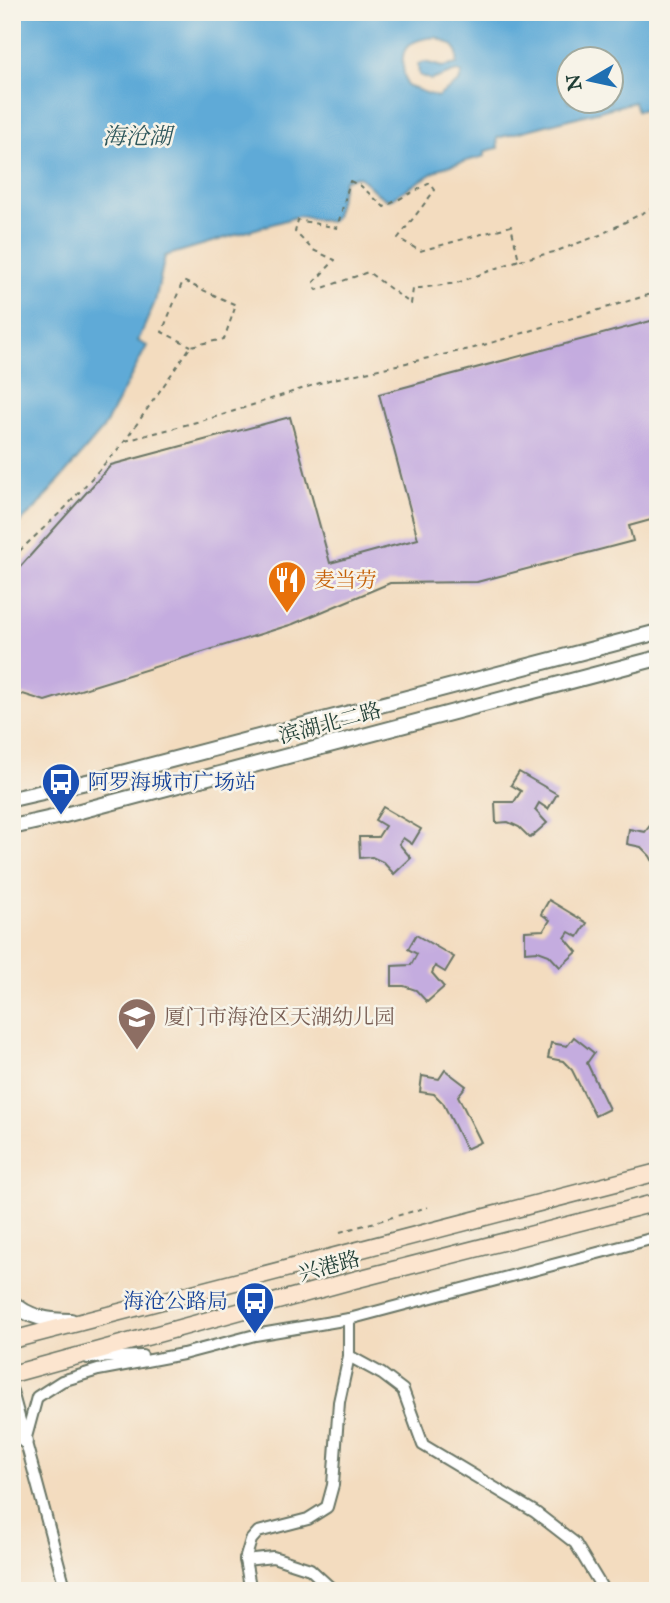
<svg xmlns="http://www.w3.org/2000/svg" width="670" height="1603" font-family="'IM FELL Great Primer','Noto Serif SC',serif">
	<rect width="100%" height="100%" fill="#f7f3e8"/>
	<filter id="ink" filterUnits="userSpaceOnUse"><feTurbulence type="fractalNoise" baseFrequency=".0143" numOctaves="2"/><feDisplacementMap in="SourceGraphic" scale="14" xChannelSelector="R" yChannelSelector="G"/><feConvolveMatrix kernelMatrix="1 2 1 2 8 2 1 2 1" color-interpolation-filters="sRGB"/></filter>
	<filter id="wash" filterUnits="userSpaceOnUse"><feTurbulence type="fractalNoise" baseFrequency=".00686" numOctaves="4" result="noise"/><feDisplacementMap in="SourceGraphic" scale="28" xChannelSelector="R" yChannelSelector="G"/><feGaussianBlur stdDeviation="1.57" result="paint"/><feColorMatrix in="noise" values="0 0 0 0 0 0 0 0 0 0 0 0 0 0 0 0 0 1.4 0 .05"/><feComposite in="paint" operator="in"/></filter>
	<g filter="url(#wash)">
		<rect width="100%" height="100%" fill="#f3dcbf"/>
		<!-- water -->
		<path fill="#5eaad7" stroke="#3e7486" stroke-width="2" fill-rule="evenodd" d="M12,12H658V109L653,110L652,107L637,111L634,102L497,138L498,148L485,151V156L441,168L389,200C375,196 369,182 357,176L344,180L335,218L330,222L299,216L165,256L155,302L138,341L147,346L103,429L34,510L12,529ZM436,37C452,45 459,44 457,64L442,67L425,62L418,64L419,75L431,80L457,71L462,73L459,82L437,97L407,86C398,54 400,40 436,37ZM568,60H610V102H568Z"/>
		<g id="blocks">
			<!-- building -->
			<g fill="#c4acdf">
				<path d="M658,319V518L629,526L633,541L477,582L390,583L293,624L45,701L23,694L12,701V576L111,465L290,417L330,563L418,539L379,394Z"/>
				<path d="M519,772L557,794L548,809L539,803L535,810L547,823L530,838L519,827L508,822L496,823L495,802H514L521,791L511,785Z"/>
				<path d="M383,807L421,829L412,844L403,838L399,844L411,858L394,874L383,862L372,857L360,858L359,837H378L385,826L375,820Z"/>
				<path d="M652,823L658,827V871L650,856L641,847L627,844L629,829L645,832Z"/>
				<path d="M549,900L587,923L578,937L569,932L565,938L577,952L560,967L549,955L538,951L525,952V931L544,930L550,920L541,914Z"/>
				<path d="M416,935L454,957L445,972L435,966L432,973L444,987L427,1002L416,990L404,986H392V966L411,965L417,954L408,949Z"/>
				<path d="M574,1037L594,1053L587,1063L609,1109L595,1116L572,1070L563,1061L548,1058L551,1043L567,1046Z"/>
				<path d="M445,1070L466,1086L458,1096L481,1142L466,1149L443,1103L434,1094L420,1092L422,1076L439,1079Z"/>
			</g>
		</g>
	</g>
	<g filter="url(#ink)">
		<use href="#blocks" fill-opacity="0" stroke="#697565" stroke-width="2"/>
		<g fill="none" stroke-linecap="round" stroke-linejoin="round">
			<!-- minor casing -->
			<g stroke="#697565" stroke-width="14">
				<g id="minor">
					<path d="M349,1356L382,1374L403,1390L423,1445L535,1512L575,1543L604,1591"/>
					<path d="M88,1358L142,1356"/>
					<path d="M12,1391L66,1591"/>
					<path d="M25,1441L37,1397L62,1381L98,1370L183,1354L255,1335L349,1319L658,1237"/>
					<path d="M245,1560L273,1557L310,1569L334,1591"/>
					<path d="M251,1591L245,1560L251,1540L258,1532L308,1519L327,1507L333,1485L339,1402L349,1356V1319"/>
				</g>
			</g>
			<!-- tertiary casing -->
			<g stroke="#697565" stroke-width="18">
				<g id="tertiary">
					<path d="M12,799L91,781L658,632"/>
					<path d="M12,827L61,816L658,658"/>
					<path d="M12,1302C28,1318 50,1321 71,1321"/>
					<path d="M12,1430L25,1441"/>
				</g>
			</g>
			<!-- secondary casing -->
			<g stroke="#697565" stroke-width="19">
				<g id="secondary">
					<path d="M12,1340L658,1172"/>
					<path d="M12,1374L354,1280L658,1202"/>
				</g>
			</g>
			<!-- path -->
			<g stroke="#697565" stroke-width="2" stroke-dasharray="5 5" stroke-linecap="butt">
				<path d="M350,181L361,186L384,207L430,183L435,190L398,238L420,251L511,226L519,260L457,283L413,289L411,304L368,272L317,290L314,282L335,260L313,250L295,232L298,220L337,228Z"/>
				<path d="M520,260L554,252L600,235L658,205"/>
				<path d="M125,441L219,416L329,380L474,348L658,292"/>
				<path d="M12,558L65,508L125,441L191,346L224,339L236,305L183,281L162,332L191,346"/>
				<path d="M340,1232L428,1207"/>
			</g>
			<!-- minor -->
			<use href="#minor" stroke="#fff" stroke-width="10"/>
			<!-- tertiary -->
			<use href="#tertiary" stroke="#fff" stroke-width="14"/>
			<!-- secondary -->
			<use href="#secondary" stroke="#fce5cf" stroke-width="16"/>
		</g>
	</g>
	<!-- icons -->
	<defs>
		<g id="restaurant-pin" transform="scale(2.0125)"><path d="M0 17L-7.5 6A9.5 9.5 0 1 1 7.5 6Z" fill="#e8710a" stroke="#f7f3e8"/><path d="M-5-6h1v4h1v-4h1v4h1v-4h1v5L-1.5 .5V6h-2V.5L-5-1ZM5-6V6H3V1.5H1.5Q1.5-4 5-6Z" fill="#fff"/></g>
		<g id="bus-pin" transform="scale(2.0125)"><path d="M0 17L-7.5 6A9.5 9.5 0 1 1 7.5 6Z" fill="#1a4fb4" stroke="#f7f3e8"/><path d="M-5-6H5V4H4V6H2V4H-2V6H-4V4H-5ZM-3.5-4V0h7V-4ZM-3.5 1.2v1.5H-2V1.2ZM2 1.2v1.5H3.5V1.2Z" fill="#fff"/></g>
		<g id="school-pin" transform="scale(2.0125)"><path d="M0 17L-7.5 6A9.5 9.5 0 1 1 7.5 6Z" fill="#8d6e63" stroke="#f7f3e8"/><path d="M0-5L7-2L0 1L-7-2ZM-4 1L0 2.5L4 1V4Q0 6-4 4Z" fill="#fff"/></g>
	</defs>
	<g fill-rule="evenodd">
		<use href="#restaurant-pin" x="287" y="580"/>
		<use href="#bus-pin" x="61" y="782"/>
		<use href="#school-pin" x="137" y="1017"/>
		<use href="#bus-pin" x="255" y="1301"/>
	</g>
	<g text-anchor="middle" stroke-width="5" stroke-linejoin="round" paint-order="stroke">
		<!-- food labels -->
		<g font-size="21" fill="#c56008" stroke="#f7f3e8" text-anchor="start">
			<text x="314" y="587">麦当劳</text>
		</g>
		<!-- street labels -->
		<g font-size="21" fill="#1f3d34" stroke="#f7f3e8">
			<text transform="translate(330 723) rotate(-15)" y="7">滨湖北二路</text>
			<text transform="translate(329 1266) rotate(-15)" y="7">兴港路</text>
		</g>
		<!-- transit labels -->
		<g font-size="21" fill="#164399" stroke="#f7f3e8" text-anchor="start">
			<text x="88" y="789">阿罗海城市广场站</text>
			<text x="228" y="1308" text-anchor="end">海沧公路局</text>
		</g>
		<!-- education labels -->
		<g font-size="21" fill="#785e54" stroke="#f7f3e8" text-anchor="start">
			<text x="164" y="1024">厦门市海沧区天湖幼儿园</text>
		</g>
		<!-- water labels -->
		<g font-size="23" font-style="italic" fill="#2f585d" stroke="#f7f3e8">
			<text x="137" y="144">海沧湖</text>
		</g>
	</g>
	<!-- margin -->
	<rect width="670" height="1603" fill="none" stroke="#f7f3e8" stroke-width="42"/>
	<!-- north arrow -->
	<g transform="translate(590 80) rotate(261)"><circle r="33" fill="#f7f3e8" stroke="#a1aaa0" stroke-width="2"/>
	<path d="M0-5L12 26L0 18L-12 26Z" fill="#1f6fb2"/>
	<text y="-10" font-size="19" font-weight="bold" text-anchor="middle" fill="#1f3d34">N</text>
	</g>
</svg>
